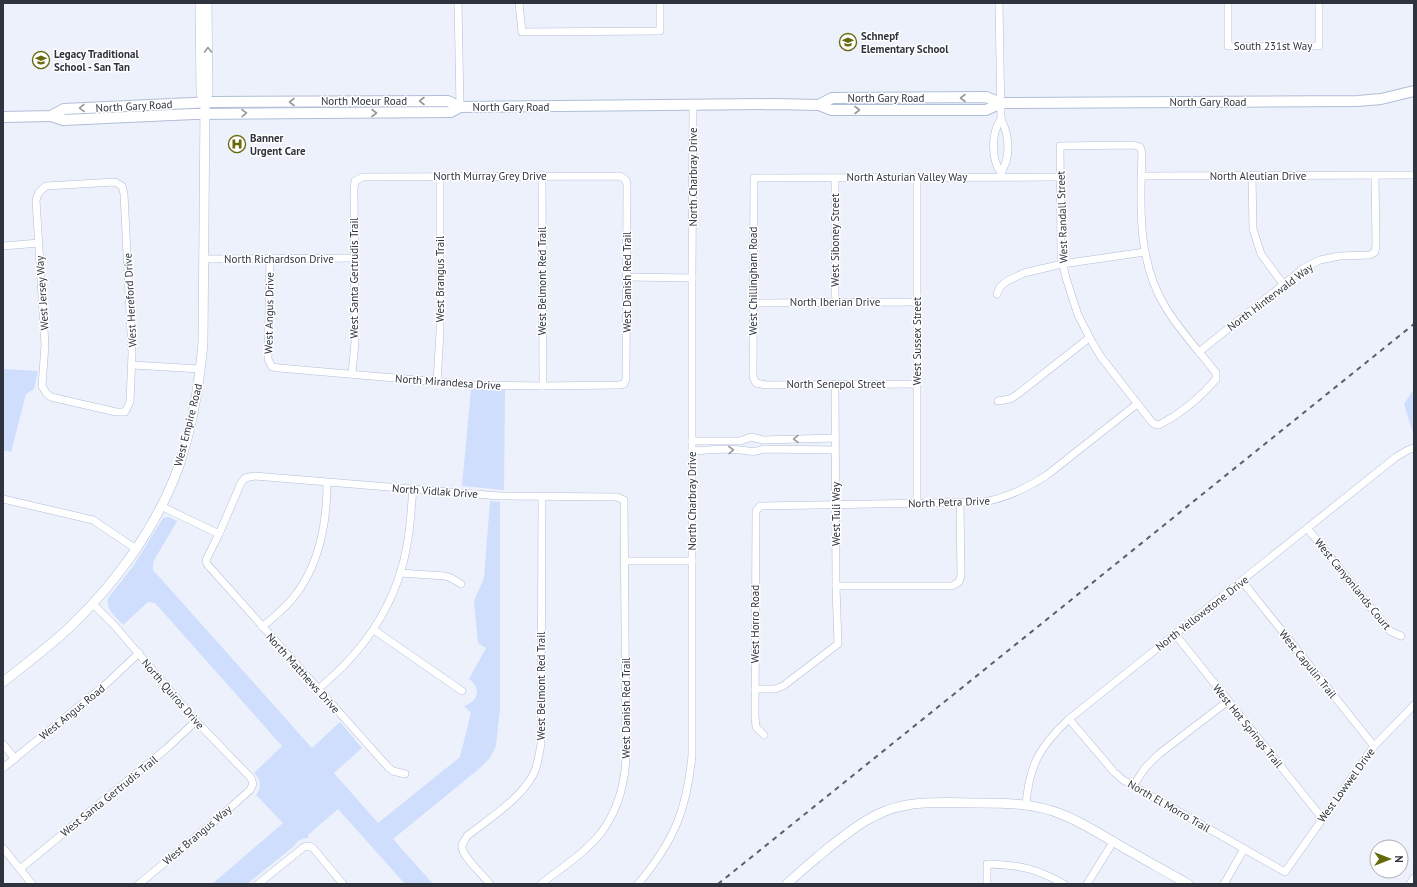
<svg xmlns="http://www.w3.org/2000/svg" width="1417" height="887" font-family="'PT Sans',sans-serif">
	<rect width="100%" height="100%" fill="#ecf1fc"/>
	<!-- green -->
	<g fill="#cfdefc">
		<path d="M3,369L38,371L34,389L26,394L11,452L3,450Z"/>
		<path d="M471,389L505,390L504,490L462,486Z"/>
		<path d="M1414,389V436L1404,404Z"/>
		<path d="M490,501L500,502V708L496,746L490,758L480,768L393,839L433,884H405L338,809L308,835V838C301,838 297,841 293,847L247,884H212L283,823L256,795C262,787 261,780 254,773L282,746L155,603L148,602L123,625C117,617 103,608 109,597L134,565L163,518L169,517L177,521L153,562V570L312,748L340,722L362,748L334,773L378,823L460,757L471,713L464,706C478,701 482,689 469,679L486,648L478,643L474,601L484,578Z"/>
	</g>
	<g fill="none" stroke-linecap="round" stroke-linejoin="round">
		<!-- minor casing -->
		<g stroke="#b1bed7" stroke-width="8">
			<g id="minor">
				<path d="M458,3L460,107"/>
				<path d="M519,3L522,32L660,31V3"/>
				<path d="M999,3L1001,119C1008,133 1010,147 1006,162C1004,167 1001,171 1001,177"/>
				<path d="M1228,3V46H1319V3"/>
				<path d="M1001,119C991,133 991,159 1001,173"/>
				<path d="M1133,145L1140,147L1142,153C1140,205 1137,262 1166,308C1180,331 1199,351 1216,373V379C1201,397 1180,414 1159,425L1154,424L1151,421L1101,357L1092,342L1078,315L1066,278L1061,255L1060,146Z"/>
				<path d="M542,175L543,386"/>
				<path d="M1141,176L1414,175"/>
				<path d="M1252,176L1253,229L1261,254L1283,284"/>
				<path d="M917,178V504"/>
				<path d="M115,182L122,186L124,194L132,353L130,402L125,412H116L51,397L46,393L42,386L45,345L36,200L39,192L46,186Z"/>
				<path d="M3,246L39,243"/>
				<path d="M204,259L354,258"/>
				<path d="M270,259L268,359L272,367L279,368L475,385L543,386L619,385L624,384L626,379L627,185L626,180L620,176L363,177L355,181L354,188L355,342L352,374"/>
				<path d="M627,277L692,278"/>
				<path d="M997,294L1000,287L1007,281L1024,273L1062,264L1145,252"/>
				<path d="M835,302V178"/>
				<path d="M753,303L917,302"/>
				<path d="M1199,352L1304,268L1320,260L1339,256L1370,255L1375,252L1376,245L1375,176"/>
				<path d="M132,365L201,369"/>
				<path d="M437,382L440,332V176"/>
				<path d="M917,384L766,385L756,383L753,377L754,178L1060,177"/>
				<path d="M998,401L1010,399L1018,394L1089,338"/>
				<path d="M692,441H740L751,437L763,440L835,438"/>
				<path d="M692,451C707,450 724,448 740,450C751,451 752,453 764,449L835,450"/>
				<path d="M3,499L93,520L136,549"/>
				<path d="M161,506L219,534"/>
				<path d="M1307,528L1390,631L1401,636"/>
				<path d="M625,561H692"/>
				<path d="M400,573L445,576L451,578L461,584"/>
				<path d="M1242,581L1374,746"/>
				<path d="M836,586H952L959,582L961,576L960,503"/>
				<path d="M93,604L114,625L196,721L251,778L253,784L250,790L222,815L139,884"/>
				<path d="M262,627C273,618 284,609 293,598C320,565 327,524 327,483"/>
				<path d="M374,630L462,691"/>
				<path d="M1175,634L1322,818"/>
				<path d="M318,689C366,650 399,600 408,539C411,523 411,506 413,490"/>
				<path d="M755,689H775L783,686L838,644L836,586L835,384"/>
				<path d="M1069,719L1114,772L1123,780L1285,872L1374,746L1414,705"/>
				<path d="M764,735L756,727L755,716L756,511L760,506L983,502C1007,498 1027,488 1047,475L1137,404"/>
				<path d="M3,744L15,759"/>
				<path d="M3,768L105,685L139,653"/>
				<path d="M405,774L393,771L388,767L207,564L206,560L219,534L241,483L245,478L254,476L499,496L617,497L624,500L626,756C625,784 618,811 600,834C584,854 561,868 541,884"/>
				<path d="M1133,786L1145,768L1159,754L1228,701"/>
				<path d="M1026,805C1029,765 1040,746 1069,719L1396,457L1408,450L1414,448"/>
				<path d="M3,848L32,884"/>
				<path d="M20,869L166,749L196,721"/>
				<path d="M258,884L304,847L309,846L313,848L343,884"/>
				<path d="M490,884C484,876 460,855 462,845C463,842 466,839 467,836C489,819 520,799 533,775C538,766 539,754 541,744L542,497"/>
				<path d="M638,884C674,841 687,810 692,755V278L693,105"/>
				<path d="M987,884V864C1020,865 1035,868 1064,884"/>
				<path d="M1087,884L1113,842"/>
				<path d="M1224,884L1244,849"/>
				<path d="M1410,884L1414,878"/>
			</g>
		</g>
		<!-- tertiary casing -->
		<g stroke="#b1bed7" stroke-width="10">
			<g id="tertiary">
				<path d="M200,3L201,94L205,103"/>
				<path d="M3,682C27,663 53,644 75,622C116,582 152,532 174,479C191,436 199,388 203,343L205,103L208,93L207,3"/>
				<path d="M787,884C799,872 813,861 826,850C851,830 875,810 907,805C930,801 954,803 977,803C1005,803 1034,803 1061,814C1080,821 1096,832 1114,842C1139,857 1164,870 1188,884"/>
			</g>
		</g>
		<!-- secondary casing -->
		<g stroke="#b1bed7" stroke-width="12">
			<g id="secondary">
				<path d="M819,105L832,98L986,97L1001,103L1358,101L1381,99L1414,91"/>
				<path d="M51,116L63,120L194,114L451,112L460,107L776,104L819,105L831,110H986L1001,103"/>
				<path d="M3,117L51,116L64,109L214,102L448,101L460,107"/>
			</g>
		</g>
		<!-- minor -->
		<use href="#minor" stroke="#fff" stroke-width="7"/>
		<!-- tertiary -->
		<use href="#tertiary" stroke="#fff" stroke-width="9"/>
		<!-- secondary -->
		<use href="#secondary" stroke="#fff" stroke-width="10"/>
		<!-- rail -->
		<path stroke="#5a5f69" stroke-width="2" stroke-dasharray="5 5" stroke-linecap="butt" d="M718,884L1414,324"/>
	</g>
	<!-- one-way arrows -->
	<defs><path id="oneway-chevron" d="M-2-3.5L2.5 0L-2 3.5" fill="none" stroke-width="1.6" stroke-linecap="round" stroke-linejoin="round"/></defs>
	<g stroke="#96999e">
		<use href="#oneway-chevron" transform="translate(208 50) rotate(-91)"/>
		<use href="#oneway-chevron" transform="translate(963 98) rotate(180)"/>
		<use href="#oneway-chevron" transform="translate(422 101) rotate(180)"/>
		<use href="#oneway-chevron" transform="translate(292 102) rotate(180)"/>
		<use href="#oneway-chevron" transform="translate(82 108) rotate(179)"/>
		<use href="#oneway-chevron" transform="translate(857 110)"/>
		<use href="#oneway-chevron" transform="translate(244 113) rotate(-1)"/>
		<use href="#oneway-chevron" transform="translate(374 113)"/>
		<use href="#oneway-chevron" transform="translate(796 439) rotate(179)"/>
		<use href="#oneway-chevron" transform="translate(731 450) rotate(-1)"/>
	</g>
	<!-- icons -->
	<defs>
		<g id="school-ring" transform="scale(0.9)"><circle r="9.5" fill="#fff" stroke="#666909" stroke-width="1.5"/><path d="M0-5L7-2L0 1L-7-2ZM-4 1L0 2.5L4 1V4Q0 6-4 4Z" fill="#666909"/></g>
		<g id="hospital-ring" transform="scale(0.9)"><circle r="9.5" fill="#fff" stroke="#666909" stroke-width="1.5"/><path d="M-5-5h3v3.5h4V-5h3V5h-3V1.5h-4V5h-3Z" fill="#666909"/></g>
	</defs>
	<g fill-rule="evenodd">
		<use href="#school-ring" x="848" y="42"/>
		<use href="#school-ring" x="41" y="60"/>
		<use href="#hospital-ring" x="237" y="144"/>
	</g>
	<g text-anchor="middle" stroke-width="3" stroke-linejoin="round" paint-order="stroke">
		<!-- poi labels -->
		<g font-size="11" font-weight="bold" fill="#2e333d" stroke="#fff" text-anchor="start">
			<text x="861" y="40">Schnepf<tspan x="861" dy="13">Elementary School</tspan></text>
			<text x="54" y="58">Legacy Traditional<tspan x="54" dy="13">School - San Tan</tspan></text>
			<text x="250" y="142">Banner<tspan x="250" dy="13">Urgent Care</tspan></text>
		</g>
		<!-- street labels -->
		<g font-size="11" fill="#2e333d" stroke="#fff">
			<text x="1273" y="50">South 231st Way</text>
			<text x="886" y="102">North Gary Road</text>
			<text x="364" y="105">North Moeur Road</text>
			<text x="1208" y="106">North Gary Road</text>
			<text transform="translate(134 106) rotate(-3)" y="4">North Gary Road</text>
			<text x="511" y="111">North Gary Road</text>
			<text x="490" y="180">North Murray Grey Drive</text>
			<text x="1258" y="180">North Aleutian Drive</text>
			<text transform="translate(693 177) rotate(-90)" y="4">North Charbray Drive</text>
			<text x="907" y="181">North Asturian Valley Way</text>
			<text transform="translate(1062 217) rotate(-92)" y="4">West Randall Street</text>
			<text transform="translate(835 240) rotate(-90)" y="4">West Siboney Street</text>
			<text x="279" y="263">North Richardson Drive</text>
			<text transform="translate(354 278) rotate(-90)" y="4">West Santa Gertrudis Trail</text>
			<text transform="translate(440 279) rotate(-90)" y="4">West Brangus Trail</text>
			<text transform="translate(542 281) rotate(-90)" y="4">West Belmont Red Trail</text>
			<text transform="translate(753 281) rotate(-90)" y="4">West Chillingham Road</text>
			<text transform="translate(627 282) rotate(-90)" y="4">West Danish Red Trail</text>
			<text transform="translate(42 293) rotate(-94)" y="4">West Jersey Way</text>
			<text transform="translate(1270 297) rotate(-37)" y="4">North Hinterwald Way</text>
			<text transform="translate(130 300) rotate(-93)" y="4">West Hereford Drive</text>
			<text x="835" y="306">North Iberian Drive</text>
			<text transform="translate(269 313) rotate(-89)" y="4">West Angus Drive</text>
			<text transform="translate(917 341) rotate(-90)" y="4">West Sussex Street</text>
			<text transform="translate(448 382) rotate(4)" y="4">North Mirandesa Drive</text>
			<text x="836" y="388">North Senepol Street</text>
			<text transform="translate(188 425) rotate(-76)" y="4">West Empire Road</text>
			<text transform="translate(435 491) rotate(4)" y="4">North Vidlak Drive</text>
			<text transform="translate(692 501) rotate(-90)" y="4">North Charbray Drive</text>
			<text transform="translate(949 502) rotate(-2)" y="4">North Petra Drive</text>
			<text transform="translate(836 514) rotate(-90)" y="4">West Tuli Way</text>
			<text transform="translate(1353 584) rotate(51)" y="4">West Canyonlands Court</text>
			<text transform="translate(1202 613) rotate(-38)" y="4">North Yellowstone Drive</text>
			<text transform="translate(755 624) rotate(-90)" y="4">West Horro Road</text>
			<text transform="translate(1308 664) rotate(51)" y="4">West Capulin Trail</text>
			<text transform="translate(303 673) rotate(48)" y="4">North Matthews Drive</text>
			<text transform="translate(541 686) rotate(-90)" y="4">West Belmont Red Trail</text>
			<text transform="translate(173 694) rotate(49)" y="4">North Quiros Drive</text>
			<text transform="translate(626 708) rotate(-90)" y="4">West Danish Red Trail</text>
			<text transform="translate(72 712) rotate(-39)" y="4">West Angus Road</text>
			<text transform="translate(1248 726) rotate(51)" y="4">West Hot Springs Trail</text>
			<text transform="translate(1346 785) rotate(-54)" y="4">West Lowwel Drive</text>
			<text transform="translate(109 796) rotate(-39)" y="4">West Santa Gertrudis Trail</text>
			<text transform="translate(1169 806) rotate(30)" y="4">North El Morro Trail</text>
			<text transform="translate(197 835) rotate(-40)" y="4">West Brangus Way</text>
		</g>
	</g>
	<!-- border -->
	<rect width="1417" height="887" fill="none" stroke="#2e333d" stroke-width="8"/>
	<!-- north arrow -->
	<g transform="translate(1389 859) rotate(90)"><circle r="19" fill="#ffffff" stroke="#abadb1"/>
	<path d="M0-3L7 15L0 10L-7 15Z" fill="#666909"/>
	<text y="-6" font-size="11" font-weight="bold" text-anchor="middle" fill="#2e333d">N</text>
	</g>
</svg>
